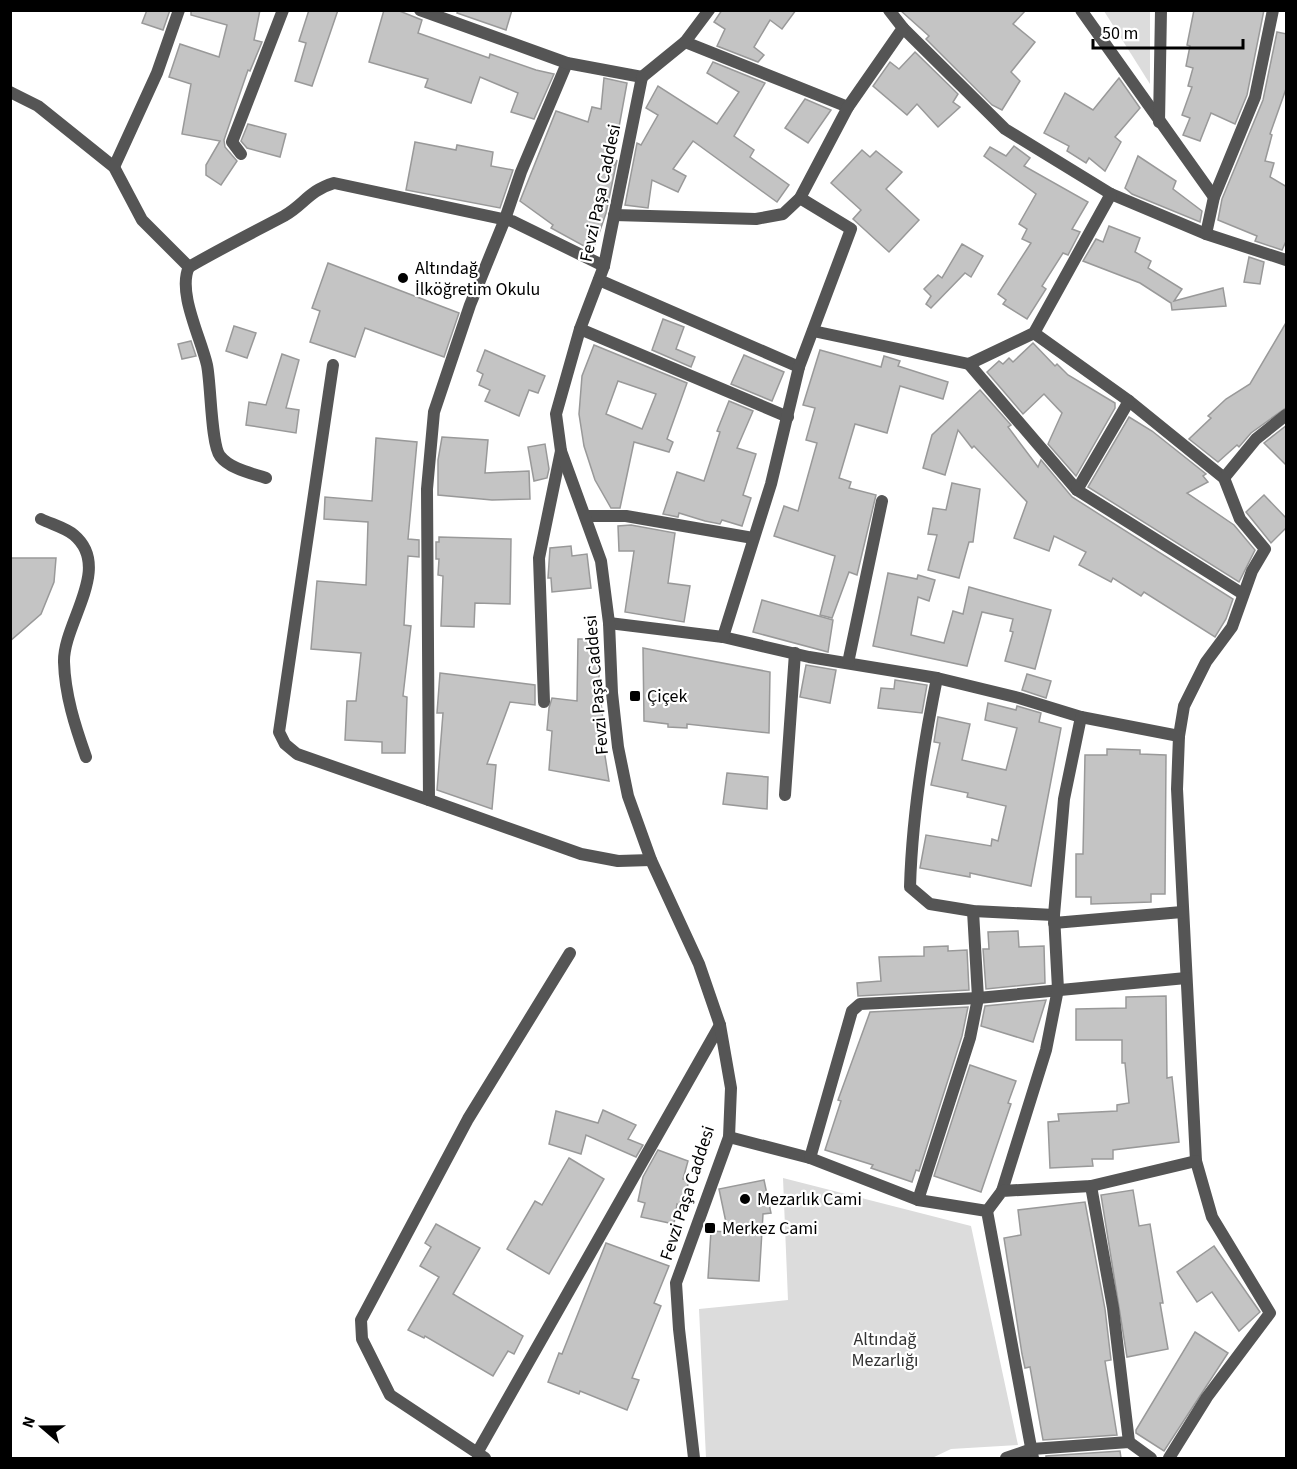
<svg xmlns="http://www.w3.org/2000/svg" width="1297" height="1469" font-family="'Source Sans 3',sans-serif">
	<rect width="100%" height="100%" fill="#fff"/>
	<!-- green -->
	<g fill="#dcdcdc">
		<path d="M1104,11H1150V84Z"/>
		<path d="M783,1178L971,1226L1018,1445L951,1449L932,1458H706L699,1309L788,1300Z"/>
	</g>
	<!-- building -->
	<g fill="#c4c4c4" stroke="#999" stroke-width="1.5" fill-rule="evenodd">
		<path d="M147,10H170L163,30L142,23Z"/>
		<path d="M191,10H260L254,40L262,42L250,71L248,70L224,140L225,147L237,161L221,185L206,175V165L220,141L182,134L191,84L169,77L180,44L219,57L227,25L191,15Z"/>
		<path d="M309,10H338L312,86L295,81L306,43L299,41Z"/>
		<path d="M384,10H397L422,20L418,33L489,58L490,54L536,70L554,74L534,119L511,112L518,93L480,77L471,103L425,87L428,79L369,62Z"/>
		<path d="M458,10H512L506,30L457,13Z"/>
		<path d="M722,10H796L782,29L770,20L754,47L764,55L758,62L717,46L725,29L714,22Z"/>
		<path d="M900,10H1026L1013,24L1035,42L1011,72L1020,81L1002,110L992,105L926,39L929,36Z"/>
		<path d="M1194,10H1264L1247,95L1235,124L1211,113L1200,141L1183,135L1190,118L1182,115L1192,87L1188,86L1193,68L1186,66L1190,46L1187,45Z"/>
		<path d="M1277,32L1287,34V86L1270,134L1272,135L1265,161L1274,163L1270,177L1287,187V239L1282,250L1255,241L1257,236L1218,220L1222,199L1263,100Z"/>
		<path d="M915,52L958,94L953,102L960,107L938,127L917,104L907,115L873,86L890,62L899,69Z"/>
		<path d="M713,62L765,83L734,136L754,150L750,157L789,185L777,202L693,141L673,169L686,176L678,192L652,180L648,208L625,205L637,143L641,145L658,115L646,108L658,86L717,124L739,92L707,73Z"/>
		<path d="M604,78L627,83L611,171L617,160L606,213L593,251L551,228L553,225L520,201L556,111L588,122L592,107L601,109Z"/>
		<path d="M1119,78L1140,108L1115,137L1121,142L1105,171L1089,158L1086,163L1067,151L1069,146L1044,133L1065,93L1093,110Z"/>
		<path d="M805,99L831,110L808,143L785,128Z"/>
		<path d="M248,124L286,134L280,157L247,148L241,141Z"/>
		<path d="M415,142L456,150L457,145L493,152L491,166L513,170L500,208L406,190Z"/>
		<path d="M1014,146L1030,158L1024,166L1088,202L1072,229L1080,232L1068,255L1063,253L1042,286L1046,289L1027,319L1003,304L1006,300L998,294L1031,243L1022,239L1027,229L1019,224L1036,194L984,156L990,147L1006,156Z"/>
		<path d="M862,150L870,157L876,151L902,172L886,189L919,220L889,252L853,219L861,210L831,183Z"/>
		<path d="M1138,156L1176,181L1173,189L1202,211L1200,222L1132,194L1125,188Z"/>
		<path d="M1109,226L1140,238L1135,252L1151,261L1148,268L1182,289L1174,301L1223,288L1226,306L1172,310L1171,303L1140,283L1083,261L1096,239L1103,242Z"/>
		<path d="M962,244L983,256L971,277L965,273L931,308L926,304L931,296L924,289L938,275L942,278Z"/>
		<path d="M1249,257L1264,262L1260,284L1244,282Z"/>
		<path d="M328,263L459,313L444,357L365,328L355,357L310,342L320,311L312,308Z"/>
		<path d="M663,319L684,327L676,349L695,357L691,367L652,350Z"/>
		<path d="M1287,321V407L1251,433L1239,447L1237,445L1218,462L1189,439L1211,418L1208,416L1226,399L1250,384Z"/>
		<path d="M234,326L256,333L247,358L226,351Z"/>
		<path d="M191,341L196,356L182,359L178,344Z"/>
		<path d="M1033,343L1055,366L1057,364L1068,375L1115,403V408L1076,476L1048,444L1062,413L1044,394L1023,414L987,372L999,361L1003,364L1009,358L1013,362Z"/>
		<path d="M594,345L687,383L667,439L673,442L669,452L634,442L620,508H611L595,480L584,446L579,414L582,376ZM618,381L656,394L642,429L606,414Z"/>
		<path d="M485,350L545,376L538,393L529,390L519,416L485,401L490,390L479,385L483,374L477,371Z"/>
		<path d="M820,350L881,367L884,356L900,361L898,366L948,382L943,399L900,386L887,433L855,424L839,478L851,482L849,488L876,495L857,575L849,572L832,618L820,615L835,556L774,536L784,506L798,511L817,443L806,440L815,408L803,405Z"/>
		<path d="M282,354L299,360L286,408L299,410L296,433L246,425L249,402L266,405Z"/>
		<path d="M744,355L784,372L772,401L731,384Z"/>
		<path d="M980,390L1011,425L1008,427L1038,467L1041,460L1072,497L1233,599L1226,619L1215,637L1144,592L1141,596L1113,578L1111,582L1079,565L1086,552L1054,536L1049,551L1014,538L1027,502L974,446L972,448L958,430L945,475L923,468L932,435Z"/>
		<path d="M729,401L753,411L737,448L756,454L743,495L751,498L742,526L722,520L720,524L705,521L679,513L678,517L663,514L677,472L704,481L720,432L717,431Z"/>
		<path d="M1129,417L1152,431L1206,474L1203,476L1208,482L1187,493L1234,525L1255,550L1239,582L1088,487Z"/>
		<path d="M1287,425V466L1264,443Z"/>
		<path d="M442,437L488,440L485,473L529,471L530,499L492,500L438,495V460Z"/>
		<path d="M376,438L417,442L408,539L419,540V557L408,556L404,625L411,626L403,696L407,697L405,753H382V742L345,740L347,701H356L361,653L311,649L317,581L366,585L368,522L324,519L325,497L372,501Z"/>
		<path d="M545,444L549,469L547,478L534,481L528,447Z"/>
		<path d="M952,483L980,489L973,542H969L959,578L928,570L937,535L928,534L933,508L946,510Z"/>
		<path d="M1264,495L1287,519V527L1271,543L1246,512Z"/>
		<path d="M631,525L675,533L668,583L690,586L684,622L625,612L634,551H619L618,526Z"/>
		<path d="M439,537L511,539L510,604L475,603L474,627L441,626L443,576L438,575L439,559H436V542H439Z"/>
		<path d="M571,546L572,556L587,554L591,588L552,592L551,578H548L550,548Z"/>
		<path d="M10,558H56L54,582L41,614L10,641Z"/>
		<path d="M888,573L917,579L918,575L935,580L929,601L918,597L911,635L944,643L953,611L963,614L969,587L1051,610L1035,669L1005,661L1013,632L1010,631L1013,619L982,612L967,666L873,646Z"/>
		<path d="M762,600L833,620L828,652L753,632Z"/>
		<path d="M578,639H599V703H601L605,737H602L609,781L549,770L552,731L547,730L549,708L552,698L577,701Z"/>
		<path d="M643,648L770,672L769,733L687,724V728L668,727V724L644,721Z"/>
		<path d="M806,665L836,670L830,703L800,697Z"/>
		<path d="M440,673L535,685V705L510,702L487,764L496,765L492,809L437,790L443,713H437Z"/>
		<path d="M1027,674L1051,681L1046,698L1022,690Z"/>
		<path d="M895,680L927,685L922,713L878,708L881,688L894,689Z"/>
		<path d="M988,703L1016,710L1017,706L1041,713L1039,722L1061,728L1031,886L970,873V877L920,868L926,835L991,846L992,839L998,841L1006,806L967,797L968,793L931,785L940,743L934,742L938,717L970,724L962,760L1006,770L1017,728L985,720Z"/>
		<path d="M1107,749L1140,750V754L1166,755L1165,894H1151V902L1091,904V897H1076V854H1083L1085,755H1107Z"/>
		<path d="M727,773L768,777L767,809L723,804Z"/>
		<path d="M1018,931L1019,947L1044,946L1045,983L986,989L983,949H989L988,932Z"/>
		<path d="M948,946V951L967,950L969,990L858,996L857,983L881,981L879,957L924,956V947Z"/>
		<path d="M1166,996L1167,1078L1172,1077L1179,1142L1113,1150V1159H1092L1093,1166L1050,1168L1048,1122L1059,1121L1058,1114L1117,1111V1105L1129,1103L1125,1063H1122V1040H1076V1009L1126,1008V997Z"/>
		<path d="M1046,1000L1033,1042L981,1026L985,1006Z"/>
		<path d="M968,1007L962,1036L919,1171L916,1170L912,1182L871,1168L873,1165L825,1150L841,1101L838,1100L870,1012Z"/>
		<path d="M970,1065L1016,1081L1008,1103L1011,1104L981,1192L934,1176Z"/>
		<path d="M603,1110L636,1125L628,1139L643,1145L636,1157L586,1135L581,1154L549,1144L556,1111L598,1123Z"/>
		<path d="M658,1150L688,1161L683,1179L689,1181L682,1206L677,1204L674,1224L641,1217L645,1203L638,1201L643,1177Z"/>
		<path d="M569,1158L604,1179L549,1274L507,1249L535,1201L542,1205Z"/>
		<path d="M764,1180L771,1213L763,1214L759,1281L708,1278L711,1231L728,1232L719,1189Z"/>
		<path d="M1133,1190L1139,1226L1150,1224L1163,1303H1160L1168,1349L1127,1357L1101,1195Z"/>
		<path d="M1085,1202L1105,1309L1111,1360L1105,1361L1117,1435L1043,1440L1030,1367L1025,1368L1022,1354L1004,1238L1021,1235L1018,1210Z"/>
		<path d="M436,1224L480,1248L453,1294L523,1336L514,1354L508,1351L493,1376L425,1336L424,1338L408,1330L439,1277L420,1266L431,1247L425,1243Z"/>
		<path d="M606,1243L669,1266L654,1303L661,1306L632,1378L639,1380L627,1410L580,1391L579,1394L548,1382L559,1353L562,1354Z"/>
		<path d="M1214,1246L1260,1312L1239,1331L1212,1292L1197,1302L1177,1272Z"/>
		<path d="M1195,1332L1228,1353L1164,1451L1136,1433V1430Z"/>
		<path d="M1120,1451L1121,1458H1046V1456Z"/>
	</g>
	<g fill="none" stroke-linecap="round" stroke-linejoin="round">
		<!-- minor -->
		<g stroke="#555" stroke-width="12">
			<path d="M1081,10L1214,197"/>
			<path d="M903,28L1005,129L1111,194L1206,234L1286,260"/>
			<path d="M685,42L848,107"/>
			<path d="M10,92L38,106L114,167L142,220L189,267C177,292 201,338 207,365C211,384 211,445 220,456C230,469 251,473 266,478"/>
			<path d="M1159,122L1161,10"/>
			<path d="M241,154L232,142L283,10"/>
			<path d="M114,167L157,73L179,10"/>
			<path d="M614,215L756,219L783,214L800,198L848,107L903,28L889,10"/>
			<path d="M1206,234L1214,197L1255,97L1273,10"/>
			<path d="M189,267C220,249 252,233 284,216C305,204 308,191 334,183L512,221L604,266"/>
			<path d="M599,280L799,367"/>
			<path d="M580,329L788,417"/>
			<path d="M813,331L969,364L1034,333L1111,194"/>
			<path d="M1034,333L1129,401L1224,478L1240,519L1265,549L1252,571L1232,627L1206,662L1184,706L1179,736L1177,789L1196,1161L1212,1217L1270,1313L1207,1397L1169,1458"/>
			<path d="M969,364L1077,490L1243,594"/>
			<path d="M333,365L279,732L285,744L297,754L429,800L427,489L434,412L470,305L505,219L521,172L567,63"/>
			<path d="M1224,478L1256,439L1286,415"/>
			<path d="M1077,490L1129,401"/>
			<path d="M586,516H626L753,538"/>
			<path d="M41,519C51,524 66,528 74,535C113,568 63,623 64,662C65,695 75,726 86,757"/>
			<path d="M609,623L723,637L809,657L937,678L1019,698L1081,717L1179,736"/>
			<path d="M723,637L771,484L799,367L851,229L800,198"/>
			<path d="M848,663L882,501"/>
			<path d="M937,678C923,747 912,817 910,887L930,904L973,911L1054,915"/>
			<path d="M544,702L539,558L561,451"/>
			<path d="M785,795L795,653"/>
			<path d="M429,800L581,854L618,861L651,860"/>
			<path d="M1054,923L1182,912"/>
			<path d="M729,1137L810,1158L918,1200L987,1211L1033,1458"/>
			<path d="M810,1158L852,1011L860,1004L978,998L1186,978"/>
			<path d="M1091,1186L1113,1308L1129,1442"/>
			<path d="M1002,1191L1046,1050L1058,989L1054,915L1064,799L1081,717"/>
			<path d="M918,1200L970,1038L978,998L973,911"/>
			<path d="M987,1211L1002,1191L1091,1186L1196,1161"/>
			<path d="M477,1453L720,1025"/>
			<path d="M485,1458L390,1395L362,1339L361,1320L468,1119L570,953"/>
			<path d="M1006,1458L1032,1449L1129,1442L1151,1458"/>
		</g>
		<!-- tertiary -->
		<g stroke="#555" stroke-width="12">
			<path d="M420,10L567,63L642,77"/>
			<path d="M642,77L604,266L580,329L556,414L561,451L601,561L609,623L612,693L618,747L628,796L651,860L699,964L720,1025L731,1088L729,1137L676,1283L679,1329L694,1458"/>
			<path d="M642,77L685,42L709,10"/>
		</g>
	</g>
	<!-- markers -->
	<g fill="#000" stroke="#fff" stroke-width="2">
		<circle cx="403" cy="278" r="6"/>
		<rect x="629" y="690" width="12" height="12" rx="3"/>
		<circle cx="745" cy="1199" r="6"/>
		<rect x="704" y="1222" width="12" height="12" rx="3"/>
	</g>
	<g text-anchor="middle" stroke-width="4.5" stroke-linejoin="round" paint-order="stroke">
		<!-- street labels -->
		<g font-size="18" fill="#000" stroke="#fff">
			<text transform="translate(600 193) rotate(-78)" y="6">Fevzi Paşa Caddesi</text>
			<text transform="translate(596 685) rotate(-95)" y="6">Fevzi Paşa Caddesi</text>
			<text transform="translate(687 1193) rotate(-72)" y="6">Fevzi Paşa Caddesi</text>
		</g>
		<!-- poi labels -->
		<g font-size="18" fill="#000" stroke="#fff" text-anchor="start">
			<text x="415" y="274">Altındağ<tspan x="415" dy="21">İlköğretim Okulu</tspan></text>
			<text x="647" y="702">Çiçek</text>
			<text x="757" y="1205">Mezarlık Cami</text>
			<text x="722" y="1234">Merkez Cami</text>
		</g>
		<!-- park labels -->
		<g font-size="18" fill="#333" stroke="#fff">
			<text x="885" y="1345">Altındağ<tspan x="885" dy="21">Mezarlığı</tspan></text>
		</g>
	</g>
	<!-- border -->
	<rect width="1297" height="1469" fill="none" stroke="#000000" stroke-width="24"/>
	<!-- north arrow -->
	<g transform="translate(42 1427) rotate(290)" stroke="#ffffff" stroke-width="4.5" paint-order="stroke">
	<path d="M0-4.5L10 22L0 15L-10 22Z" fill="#000000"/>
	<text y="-9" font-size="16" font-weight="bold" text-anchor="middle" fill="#000000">N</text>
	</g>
	<!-- scale -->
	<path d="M1093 39v9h150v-9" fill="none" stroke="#000000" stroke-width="3"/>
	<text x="1102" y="39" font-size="18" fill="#000000" stroke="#ffffff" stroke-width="4.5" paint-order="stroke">50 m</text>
</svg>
